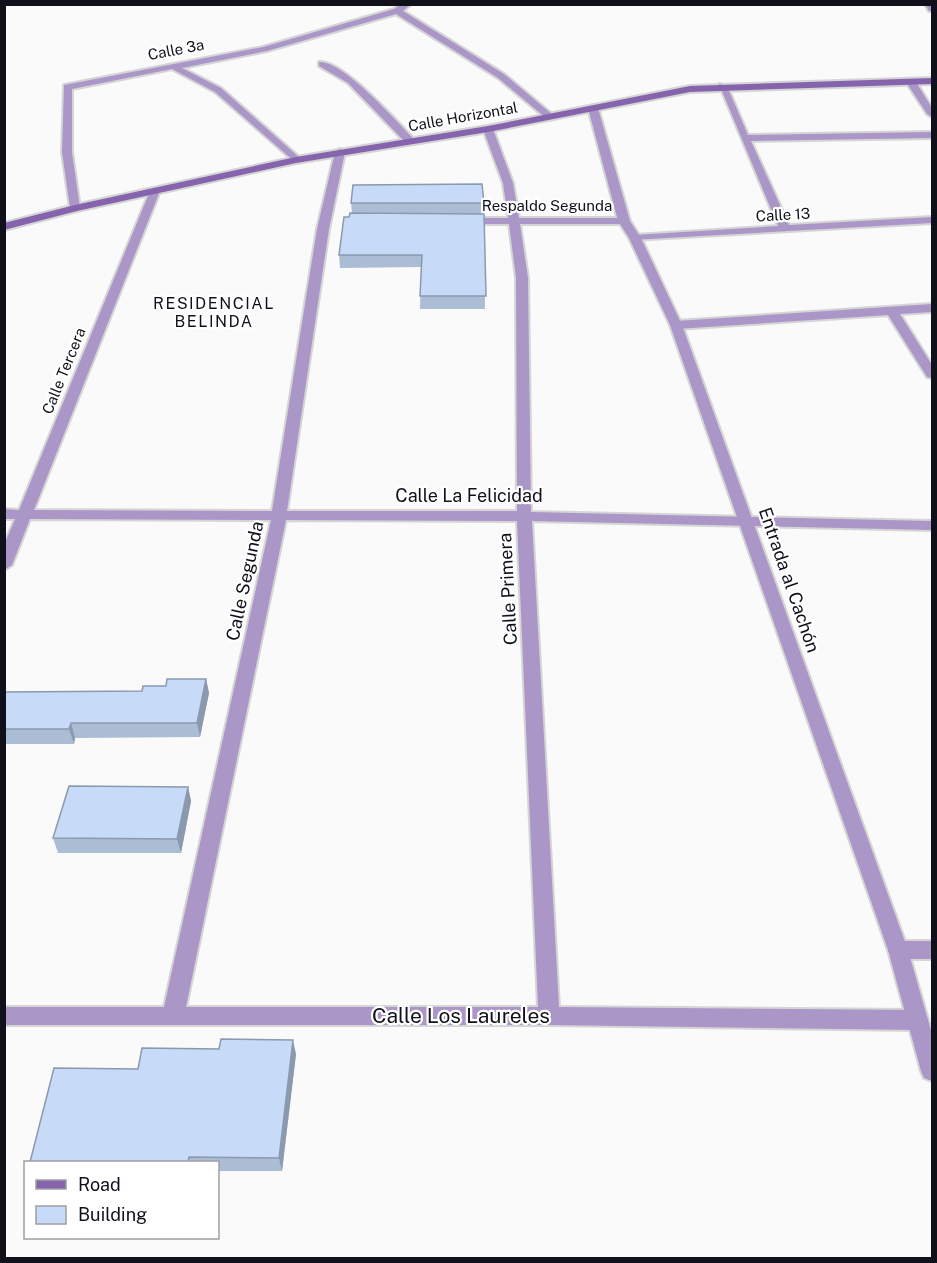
<svg xmlns="http://www.w3.org/2000/svg" width="937" height="1263" font-family="'Public Sans',sans-serif">
	<rect width="100%" height="100%" fill="#fafafa"/>
	<g fill="none" stroke-linecap="round" stroke-linejoin="round">
		<!-- minor casing -->
		<g stroke="#d5d5d6" stroke-width="4">
			<g id="minor">
				<path d="M401,4H411L403,11L504,74L553,115V119H547L498,78L396,14L267,51L182,68L221,88L300,158L301,160L296,163L215,92L172,69L72,89V152L80,208L75,211L70,208L62,152L64,85L263,47L394,9Z"/>
				<path d="M925,4H932V11H929Z"/>
				<path d="M319,62C343,60 396,121 414,139V143H406L348,83L319,66Z"/>
				<path d="M908,80L916,82L932,108V117L927,114L906,82Z"/>
				<path d="M719,84L727,86L748,135L932,132V138L751,141L789,225L932,217V223L631,240L629,238L635,235L778,226Z"/>
				<path d="M488,126L493,129L513,183L519,218H624L630,221L624,224H520L528,278L531,512L932,521V530L532,521L559,1007L917,1010L925,1013L928,1020L925,1027L917,1030L549,1025H4V1007H164L271,520L30,519L12,565L4,570V545L15,519H4V509L19,510L150,191L155,188L160,191L34,510L272,511L317,229L335,152L340,149L345,152L329,229L287,511H517L516,278L509,224H462L456,221L462,218H508L503,183L483,129ZM286,520L517,521L538,1007H186Z"/>
				<path d="M932,304V312L900,314L932,365V378L927,377L888,315L676,329L670,325L676,321Z"/>
				<path d="M898,941H932V959H898L891,956L888,950L891,944Z"/>
			</g>
		</g>
		<!-- tertiary casing -->
		<g stroke="#d5d5d6" stroke-width="4">
			<path id="tertiary" d="M593,105L598,108L630,221L641,238L682,325L908,950L932,1034V1081L924,1078L921,1071L888,950L670,325L629,238L618,221L588,108Z"/>
		</g>
		<!-- secondary casing -->
		<g stroke="#d5d5d6" stroke-width="4">
			<path id="secondary" d="M932,78V84L690,92L488,132L296,163L77,211L4,230V223L75,205L296,157L488,126L690,86Z"/>
		</g>
		<!-- minor -->
		<use href="#minor" fill="#ab96c8" fill-rule="evenodd"/>
		<!-- tertiary -->
		<use href="#tertiary" fill="#ab96c8" fill-rule="evenodd"/>
		<!-- secondary -->
		<use href="#secondary" fill="#8664ad" fill-rule="evenodd"/>
	</g>
	<!-- wall -->
	<g fill="#abbcd5">
		<path d="M351,203H484L485,309H420L421,267L340,268L339,255L352,213Z"/>
		<path d="M206,679L209,693L200,737L75,738L74,744H4V692L142,691Z"/>
		<path d="M188,787L191,801L181,853H58L53,838Z"/>
		<path d="M296,1054L282,1171H218V1162H30L138,1069Z"/>
	</g>
	<!-- shaded-wall -->
	<g fill="#8b99ae">
		<path d="M206,679L209,693L200,737L197,723Z"/>
		<path d="M71,723L75,738L74,744L69,729Z"/>
		<path d="M188,787L191,801L181,853L177,839Z"/>
		<path d="M293,1040L296,1054L282,1171L279,1158Z"/>
	</g>
	<!-- building -->
	<g fill="#c7dbf8" stroke="#8b99ae" stroke-width="1.5">
		<path d="M482,184L484,203H351L353,185Z"/>
		<path d="M350,213L484,214L486,296H420L422,255H339L344,217H349Z"/>
		<path d="M167,679H206L197,723H71L69,729H4V692L142,691L143,686H166Z"/>
		<path d="M69,786L188,787L177,839L53,838Z"/>
		<path d="M221,1039L293,1040L279,1158L189,1157L188,1162H30L54,1068L138,1069L142,1048L219,1049Z"/>
	</g>
	<g text-anchor="middle" stroke-width="4.5" stroke-linejoin="round" paint-order="stroke">
		<!-- far-street labels -->
		<g font-size="15" fill="#10101b" stroke="#fff">
			<text transform="translate(176 50) rotate(-11)" y="5">Calle 3a</text>
			<text transform="translate(463 117) rotate(-10)" y="5">Calle Horizontal</text>
			<text x="547" y="211">Respaldo Segunda</text>
			<text transform="translate(783 215) rotate(-3)" y="5">Calle 13</text>
			<text transform="translate(64 371) rotate(-68)" y="5">Calle Tercera</text>
		</g>
		<!-- far-neighbourhood labels -->
		<g font-size="16" letter-spacing="1.5" fill="#10101b" stroke="#fff">
			<text x="214" y="309">RESIDENCIAL<tspan x="214" dy="18">BELINDA</tspan></text>
		</g>
		<!-- street labels -->
		<g font-size="18" fill="#10101b" stroke="#fff">
			<text x="469" y="502">Calle La Felicidad</text>
			<text transform="translate(789 580) rotate(71)" y="6">Entrada al Cachón</text>
			<text transform="translate(245 581) rotate(-78)" y="6">Calle Segunda</text>
			<text transform="translate(508 589) rotate(-93)" y="6">Calle Primera</text>
		</g>
		<!-- near-street labels -->
		<g font-size="21" fill="#10101b" stroke="#fff">
			<text x="461" y="1023">Calle Los Laureles</text>
		</g>
	</g>
	<!-- border -->
	<rect width="937" height="1263" fill="none" stroke="#10101b" stroke-width="12"/>
	<!-- legend -->
	<rect x="24" y="1161" width="195" height="78" fill="#ffffff" stroke="#9f9fa4" stroke-width="1.5"/>
	<rect x="36" y="1180" width="30" height="9" fill="#8664ad" stroke="#9f9fa4" stroke-width="1.5"/>
	<text x="78" y="1191" font-size="18" fill="#10101b">Road</text>
	<rect x="36" y="1206" width="30" height="18" fill="#c7dbf8" stroke="#9f9fa4" stroke-width="1.5"/>
	<text x="78" y="1221" font-size="18" fill="#10101b">Building</text>
</svg>
